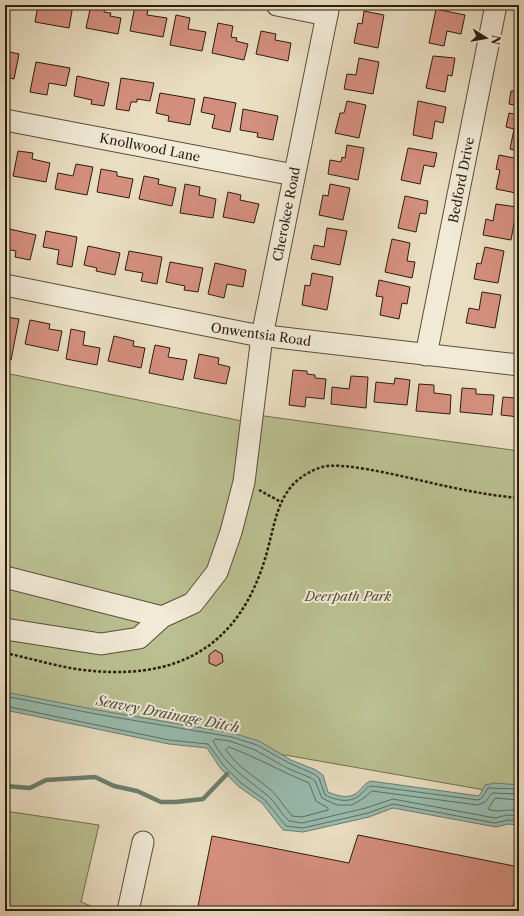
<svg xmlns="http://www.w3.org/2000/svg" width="524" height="916" font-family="'Libre Caslon Text',serif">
	<rect width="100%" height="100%" fill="#eadec2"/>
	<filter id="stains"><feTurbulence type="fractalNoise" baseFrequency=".005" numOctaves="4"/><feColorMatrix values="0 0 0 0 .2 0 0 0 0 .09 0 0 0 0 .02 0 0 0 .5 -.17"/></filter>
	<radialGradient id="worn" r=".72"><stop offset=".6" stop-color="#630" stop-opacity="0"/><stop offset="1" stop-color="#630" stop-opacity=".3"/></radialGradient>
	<!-- green -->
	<g fill="#bac091" stroke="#726f4e">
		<path d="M5,373L247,422L264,416L519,451V796L5,706Z"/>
		<path d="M5,811L99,825L81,902L103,911H5Z"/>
	</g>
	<!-- water -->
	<path fill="#98bcb1" stroke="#6c7d6f" d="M5,692L97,710L232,733L259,741L291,760L316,770L323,775L328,792C338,796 350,800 359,791C364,786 364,784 371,781L479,796L485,785L495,783L519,785V825L508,824L496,827L393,808L369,817L303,832L283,830L262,803L238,786L221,769L207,748L169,744L5,710Z"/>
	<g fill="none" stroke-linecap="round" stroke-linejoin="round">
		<!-- shore -->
		<g stroke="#626d5e" stroke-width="1">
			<path d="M5,696L96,714L232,737L257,745L289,763L314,774L319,778L325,795C337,801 352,804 362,793C366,789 366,787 372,786L478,800L482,798L488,788L519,789"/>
			<path d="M5,706L169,740L208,744L224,766L241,783L265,800L286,826L303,828L368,813L393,804L495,823L508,820L519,821"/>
			<path d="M229,747C257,757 281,772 309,783L316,801L328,808V810L302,817L292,816C285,808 279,798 272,791C256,777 238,768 226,750Z"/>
			<path d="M519,794L492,793L485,802L478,805L372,791L364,798L352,805H337L322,798L315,781L311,778L287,768L255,750L230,741L215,739L213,741C225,765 247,779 267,795C276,802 281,814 289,821L302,823L366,808L393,799L495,818L507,815L519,816"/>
			<path d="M519,800L495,798L488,809C493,813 510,809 519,810"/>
		</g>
		<!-- stream -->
		<path stroke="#6c7d6f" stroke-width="4.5" d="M5,786L30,788L46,780L95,777L114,786L137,791L161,802H176L203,799L227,774"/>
	</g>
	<!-- building -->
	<g fill="#d58f7f" stroke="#2b1e0c">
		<path d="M38,5H73L69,28L35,22Z"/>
		<path d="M91,5H105L104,12L111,13L110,16L121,18L118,34L86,28Z"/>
		<path d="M375,5H393V8Z"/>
		<path d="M135,6L148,9L147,15L167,18L163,37L130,31Z"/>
		<path d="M436,9L465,15L461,34L447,31L444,46L429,43Z"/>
		<path d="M364,11L384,15L378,48L354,43L358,23L362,24Z"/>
		<path d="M176,15L190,18L188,29L206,32L202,51L170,45Z"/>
		<path d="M218,23L233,26L231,37L237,38L236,41L248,44L244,60L212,53Z"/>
		<path d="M261,31L276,34L275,40L291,43L288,61L256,54Z"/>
		<path d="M5,51L19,54L14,79L5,77Z"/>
		<path d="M433,56L455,58L452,76L448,75L445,92L426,88Z"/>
		<path d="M359,58L379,62L373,94L344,89L347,74L356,75Z"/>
		<path d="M36,62L70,68L66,86L49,83L47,95L30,92Z"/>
		<path d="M77,76L109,83L104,106L91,104L92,100L74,96Z"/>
		<path d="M519,77V106L509,104L511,91H516Z"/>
		<path d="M121,78L154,83L150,101L137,99V102H131L129,111L116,109Z"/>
		<path d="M160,93L195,99L190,125L168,121L169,116L156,113Z"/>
		<path d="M204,97L236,103L230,132L212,128L215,115L201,112Z"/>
		<path d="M347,101L366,105L359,138L335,133L340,113H344Z"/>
		<path d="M418,101L446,107L443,123L435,121L432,139L413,135Z"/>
		<path d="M243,109L278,116L273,140L257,137L258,133L240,130Z"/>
		<path d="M509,113L519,115V151L510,149L514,129L506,127Z"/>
		<path d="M347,145L364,148L358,180L328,174L330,160L341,162L342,157L345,158Z"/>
		<path d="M408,148L437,153L434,167L424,165L420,184L401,180Z"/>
		<path d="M18,151L33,153L32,159L50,163L46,182L13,176Z"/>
		<path d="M499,155L519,159V179L516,193L496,189L500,170L496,169Z"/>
		<path d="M76,164L93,167L87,195L55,189L58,173L73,176Z"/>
		<path d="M101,169L117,172V176L133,179L129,198L97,192Z"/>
		<path d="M144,176L159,179L158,184L176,188L172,206L139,199Z"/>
		<path d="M185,184L200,187L199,195L216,199L213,218L180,213Z"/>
		<path d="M330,184L350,188L343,220L319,215L323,195L328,196Z"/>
		<path d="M228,192L241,195L240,200L259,204L254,223L223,217Z"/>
		<path d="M405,196L428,201L426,214L420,213L416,232L398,228Z"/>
		<path d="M496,204L517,207L511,240L483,235L486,219L493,221Z"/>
		<path d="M5,228L36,235L30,260L15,257L16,251L5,249Z"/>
		<path d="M327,228L347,231L340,265L311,259L314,245L324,247Z"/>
		<path d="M46,231L77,237L72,267L57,264L59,250L43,247Z"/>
		<path d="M392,239L410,243L407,261L415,262L412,278L385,272Z"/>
		<path d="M88,246L120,253L115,275L96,271L97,268L84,265Z"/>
		<path d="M485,247L504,251L498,283L474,279L477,263L481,264Z"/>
		<path d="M129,251L162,257L157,284L141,281L143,273L125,270Z"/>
		<path d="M170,262L203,268L198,292L184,290L185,286L166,282Z"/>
		<path d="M215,263L246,270L243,287L227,284L224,298L208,294Z"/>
		<path d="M312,273L333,277L327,310L302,305L305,285L310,286Z"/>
		<path d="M379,280L410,287L407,304L402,303L399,319L380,315L383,297L376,296Z"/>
		<path d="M482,292L501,295L495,328L466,323L469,308L479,310Z"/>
		<path d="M7,317L19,319L11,360L5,359Z"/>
		<path d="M30,320L50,324L49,329L62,331L58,351L25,344Z"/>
		<path d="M71,329L85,332L83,345L100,348L97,365L66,359Z"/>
		<path d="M114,336L134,341L133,346L145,348L141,368L108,361Z"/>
		<path d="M155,345L170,348L168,357L187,360L183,380L149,373Z"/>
		<path d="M199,354L219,358L218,364L230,367L226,384L194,378Z"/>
		<path d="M293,370L307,371V374L315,375V378L326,379L324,399L306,397L305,407L289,405Z"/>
		<path d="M351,376L368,377L366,408L331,404L332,387L349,389Z"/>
		<path d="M395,378L410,380L407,405L374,402L376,382L394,384Z"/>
		<path d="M419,384L434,385V393L451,395L450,414L416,411Z"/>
		<path d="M462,388L476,389V394L494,395L492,415L460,412Z"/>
		<path d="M515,394H519V417L501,415L503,397L515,398Z"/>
		<path d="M215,650L222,654L223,662L216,666L209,663V655Z"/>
		<path d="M358,835L519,867V879L512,911H197L212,836L349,863Z"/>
	</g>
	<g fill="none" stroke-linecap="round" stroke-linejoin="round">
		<!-- minor casing -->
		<g stroke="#5b4e3a" stroke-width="23">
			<g id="minor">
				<path d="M277,5L327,15"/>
				<path d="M5,120L294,175"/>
				<path d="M5,285L250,334L519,365"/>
				<path d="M426,355L496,5"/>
				<path d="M5,577L162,617"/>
				<path d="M5,629L101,644L139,638L162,617L193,603L217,572L231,532L244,482L262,336L329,5"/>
				<path d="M128,911L143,842"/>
			</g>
		</g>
		<!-- path -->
		<g stroke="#2b1e0c" stroke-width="2.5" stroke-dasharray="3 2" stroke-linecap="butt">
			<path d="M259,490L281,502"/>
			<path d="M5,653C29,658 52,665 76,669C174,683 240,650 267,552C277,515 279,481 322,467C344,460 424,482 450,487C473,492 496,496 519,498"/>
		</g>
		<!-- minor -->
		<use href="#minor" stroke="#f1ead7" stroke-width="21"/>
	</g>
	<g text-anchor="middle" stroke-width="4" stroke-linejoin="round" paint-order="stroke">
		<!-- street labels -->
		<g font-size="13" fill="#2b1e0c" stroke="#f1ead7">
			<text transform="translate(150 147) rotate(11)" y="5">Knollwood Lane</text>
			<text transform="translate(461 180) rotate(-79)" y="5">Bedford Drive</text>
			<text transform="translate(286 214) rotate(-79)" y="5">Cherokee Road</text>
			<text transform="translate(261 334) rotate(8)" y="5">Onwentsia Road</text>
		</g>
		<!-- park labels -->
		<g font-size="13" font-style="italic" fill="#564f34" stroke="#f1ead7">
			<text x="348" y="601">Deerpath Park</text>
		</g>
		<!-- water labels -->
		<g font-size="14" font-style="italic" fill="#4c4d3e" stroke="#f1ead7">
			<text transform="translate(168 714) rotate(11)" y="5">Seavey Drainage Ditch</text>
		</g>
	</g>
	<!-- margin -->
	<rect width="524" height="916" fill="none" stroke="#eadec2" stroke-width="20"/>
	<rect x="6" y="6" width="512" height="904" fill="none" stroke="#2b1e0c" stroke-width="2"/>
	<rect x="10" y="10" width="504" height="896" fill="none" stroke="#2b1e0c"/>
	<!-- north arrow -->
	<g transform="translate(486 38) rotate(101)" stroke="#f1ead7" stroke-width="3" paint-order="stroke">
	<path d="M0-3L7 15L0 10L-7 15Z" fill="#2b1e0c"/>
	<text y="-6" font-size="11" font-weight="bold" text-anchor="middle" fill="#2b1e0c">N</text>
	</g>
	<rect width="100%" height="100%" filter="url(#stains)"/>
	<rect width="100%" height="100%" fill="url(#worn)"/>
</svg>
